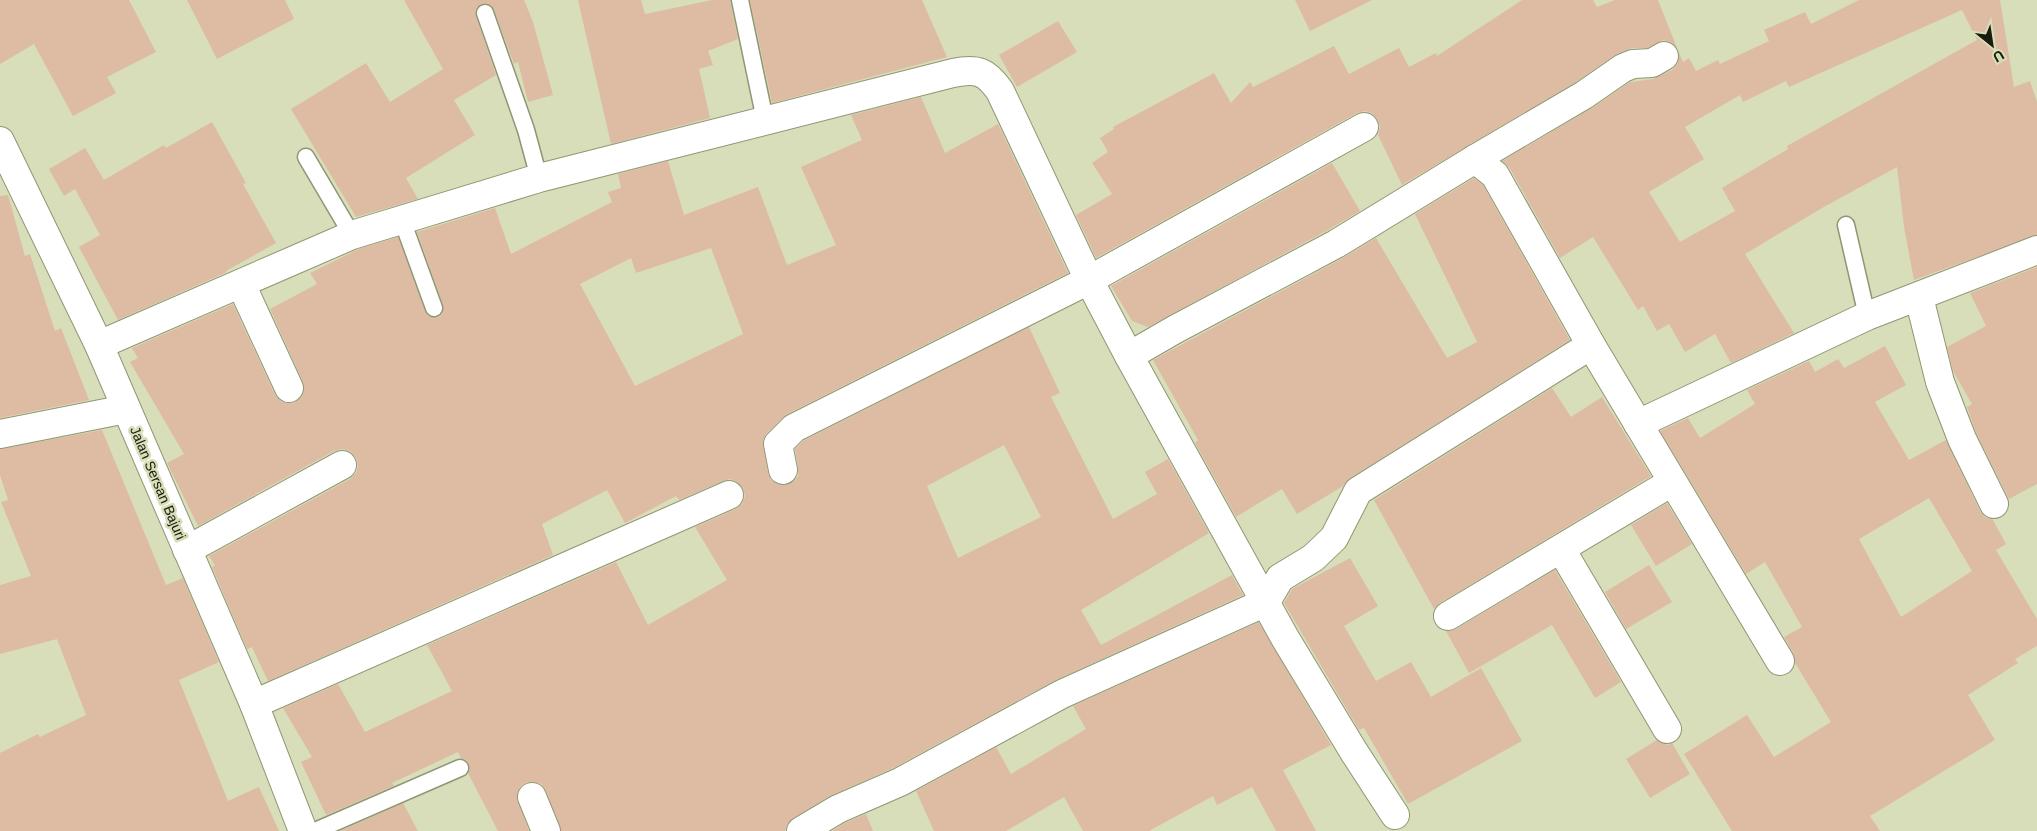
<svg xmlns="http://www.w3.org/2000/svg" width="2037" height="831" font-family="Helvetica,sans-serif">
	<rect width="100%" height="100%" fill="#d7deb9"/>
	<!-- building -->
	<g fill="#debca4" fill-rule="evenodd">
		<path d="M0,0H129L156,52L107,77L116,93L73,116L34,44L0,64Z"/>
		<path d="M187,0H285L294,19L217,59Z"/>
		<path d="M404,0H524L533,22L553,95L528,102L518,62L514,64L494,10L487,3L481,4L475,11L476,16L496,75L454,100L475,135L406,178L418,199L356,217L291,109L366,63L390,102L443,69Z"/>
		<path d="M578,0H641L645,14L712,0H730L738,39L708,51L713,65L699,69L710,118L611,144Z"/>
		<path d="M750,0H922L947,57L772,103Z"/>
		<path d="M1295,0H1372L1310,31Z"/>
		<path d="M1522,0H1593L1597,7L1615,0H1658L1677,48L1671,42L1663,40L1647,48H1632L1617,54L1576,82L1402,185L1378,135L1380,127L1377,119L1372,113L1365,111L1357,113L1096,258L1076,215L1112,194L1092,163L1108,152L1100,138L1114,129L1113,127L1214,73L1231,103L1250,82L1253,87L1334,46L1349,74L1399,48L1409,67L1436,53L1437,56Z"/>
		<path d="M1859,0H2000L2014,87L2030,81L2037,102V235L1914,280L1904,227L1897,167L1822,208L1745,254L1794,333L1731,363L1715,334L1685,352L1669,324L1657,331L1643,306L1638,310L1593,237L1560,258L1509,167L1502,161L1592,108L1630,82L1653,79L1672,70L1678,63V51L1683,62L1689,58L1696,71L1718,60L1720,64L1769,41L1764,30L1805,12L1811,24ZM1962,10L1977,40L1787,146L1788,149L1722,188L1735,211L1680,242L1649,192L1704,159L1685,127L1740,95L1743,102L1786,81L1789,87Z"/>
		<path d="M1058,21L1077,52L1017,87L999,55Z"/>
		<path d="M921,97L945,153L998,124L1068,273L787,414L767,433L763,440L768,473L771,480L778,485H786L794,481L798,476V468L795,449L803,441L1029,327L1060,393L1051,397L1113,519L1157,494L1145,472L1168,459L1209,533L1081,610L1101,645L1232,575L1243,595L1056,680L893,768L830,796L793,818L787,824L785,831H561L546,791L541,784L534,782H527L520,787L517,795L529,831H498L468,773L469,764L461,758L458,752L392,783L394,786L326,815L301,762L312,757L283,708L338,684L365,732L452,691L427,645L616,562L648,625L727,580L695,527L736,509L742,504L745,496L743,489L738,482L730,479L723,481L679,500L676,496L625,523L607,490L542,524L553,555L268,681L252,647L247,649L212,567L215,565L209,556L350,479L356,473L358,466L356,458L350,451L342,449L334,451L198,526L167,463L184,454L130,362L138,358L132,348L233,304L275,395L280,401L287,403L295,402L302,397L304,390L303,382L270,309L317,284L310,273L361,248L398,237L425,311L428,316L437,318L442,314L443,305L417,232L495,208L511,254L612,202L608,192L621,188L618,174L668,161L684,215L758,187L787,265L836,245L801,167L862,140L851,115ZM711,248L743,334L635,386L580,284L631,258L636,273ZM1004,445L1041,517L958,558L927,486Z"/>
		<path d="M212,122L246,183L243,184L276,243L226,271L227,272L118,320L79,247L100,235L75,189L64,196L49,169L85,148L104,180L164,145L166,148Z"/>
		<path d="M1332,163L1360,211L1328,230L1148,327L1132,321L1111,286Z"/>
		<path d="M1474,178L1483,185L1570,340L1350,478L1343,486L1297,514L1282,489L1236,517L1195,443L1198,440L1153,360L1343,258L1376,238L1447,358L1477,342L1415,214Z"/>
		<path d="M8,195L25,256L30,254L55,331L61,328L89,400L0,418V196Z"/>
		<path d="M2037,267V484L2009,499L1976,433L1967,407L1972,404L1953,371L1947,347L1986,326L1970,293Z"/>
		<path d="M1885,346L1906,385L1875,402L1909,460L1946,440L1980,511L1985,517L1993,520L2006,544L1996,550L2037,619V646L2015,659L2018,663L1968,695L1995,740L1870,816L1880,831H1732L1684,754L1747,715L1774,757L1831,722L1795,663L1793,653L1784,637L1802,627L1765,562L1746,574L1660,431L1688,418L1700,438L1755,404L1747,390L1809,361L1815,372L1838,359L1844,368ZM1929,498L1972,571L1901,617L1859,539Z"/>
		<path d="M1552,388L1571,417L1602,397L1651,476L1440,603L1434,609L1374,500Z"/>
		<path d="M102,430L166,585L183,578L219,662L179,680L228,801L259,787L279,831H0V753L38,734L40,737L86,715L57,639L0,654V585L31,576L1,502L8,500L0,475V449Z"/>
		<path d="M1667,503L1692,544L1656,566L1631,525Z"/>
		<path d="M1350,558L1378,606L1344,626L1376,681L1411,662L1431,697L1481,668L1522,741L1408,804L1364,728L1359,730L1284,603L1292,589Z"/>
		<path d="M1649,565L1672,602L1626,629L1605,592Z"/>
		<path d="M1555,570L1621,682L1595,698L1552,625L1469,673L1446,631L1456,629Z"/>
		<path d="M1259,622L1331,745L1283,770L1316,831H1276L1252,787L1217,805L1213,796L1149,831H1083L1064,797L1006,831H934L916,791L996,747L1011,774L1086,729L1073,706Z"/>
		<path d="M1657,740L1667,745L1672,743L1690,774L1650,798L1626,759Z"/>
		<path d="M403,803L418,831H340Z"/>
		<path d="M866,814L873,831H832L845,823Z"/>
	</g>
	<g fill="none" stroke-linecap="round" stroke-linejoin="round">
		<!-- service casing -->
		<g stroke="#8f9673" stroke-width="19">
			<g id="service">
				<path d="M740,0L765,120"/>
				<path d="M485,13L526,130L539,178"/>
				<path d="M306,157L352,235"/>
				<path d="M402,220L434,308"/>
				<path d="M1846,225L1867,316"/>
				<path d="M315,831L460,768"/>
			</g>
		</g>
		<!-- minor casing -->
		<g stroke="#8f9673" stroke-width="30">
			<g id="minor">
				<path d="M1475,159L1495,175L1591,345L1780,661"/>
				<path d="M241,284L289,388"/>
				<path d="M1919,297L1940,382L1962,439L1994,504"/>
				<path d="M99,345L352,235L539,178L953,73C977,68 986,71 1000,91L1089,280L1129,356L1285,638L1354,752L1395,815"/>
				<path d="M1129,356L1174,330L1336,244L1475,159L1584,95L1623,68L1633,64L1652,63L1664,56"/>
				<path d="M1638,424L1867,316L2037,250"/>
				<path d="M0,434L126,409"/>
				<path d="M783,470L778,444L794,428L1089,280L1364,127"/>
				<path d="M1561,549L1667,729"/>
				<path d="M187,550L342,465"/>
				<path d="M1448,616L1672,482"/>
				<path d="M254,704L729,495"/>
				<path d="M532,797L546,831"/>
				<path d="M801,831L838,809L900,782L1062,694L1266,602L1280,578L1313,558L1334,538L1358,491L1591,345"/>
			</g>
		</g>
		<!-- secondary casing -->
		<g stroke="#8f9673" stroke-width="30">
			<path id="secondary" d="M0,141L99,345L254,704L303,831"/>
		</g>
		<!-- service -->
		<use href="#service" stroke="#fff" stroke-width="16"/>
		<!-- minor -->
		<use href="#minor" stroke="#fff" stroke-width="28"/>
		<!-- secondary -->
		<use href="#secondary" stroke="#fff" stroke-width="28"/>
	</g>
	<g text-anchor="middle" stroke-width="5" stroke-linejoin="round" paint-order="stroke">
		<!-- street labels -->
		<g font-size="14" fill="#191b0d" stroke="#d7deb9">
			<text transform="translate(158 483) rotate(67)" y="5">Jalan Sersan Bajuri</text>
		</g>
	</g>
	<!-- north arrow -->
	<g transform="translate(1992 45) rotate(150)" stroke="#d7deb9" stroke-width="4" paint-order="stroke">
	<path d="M0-4L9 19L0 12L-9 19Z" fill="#191b0d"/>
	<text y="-8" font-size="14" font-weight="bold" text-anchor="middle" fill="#191b0d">U</text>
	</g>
</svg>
